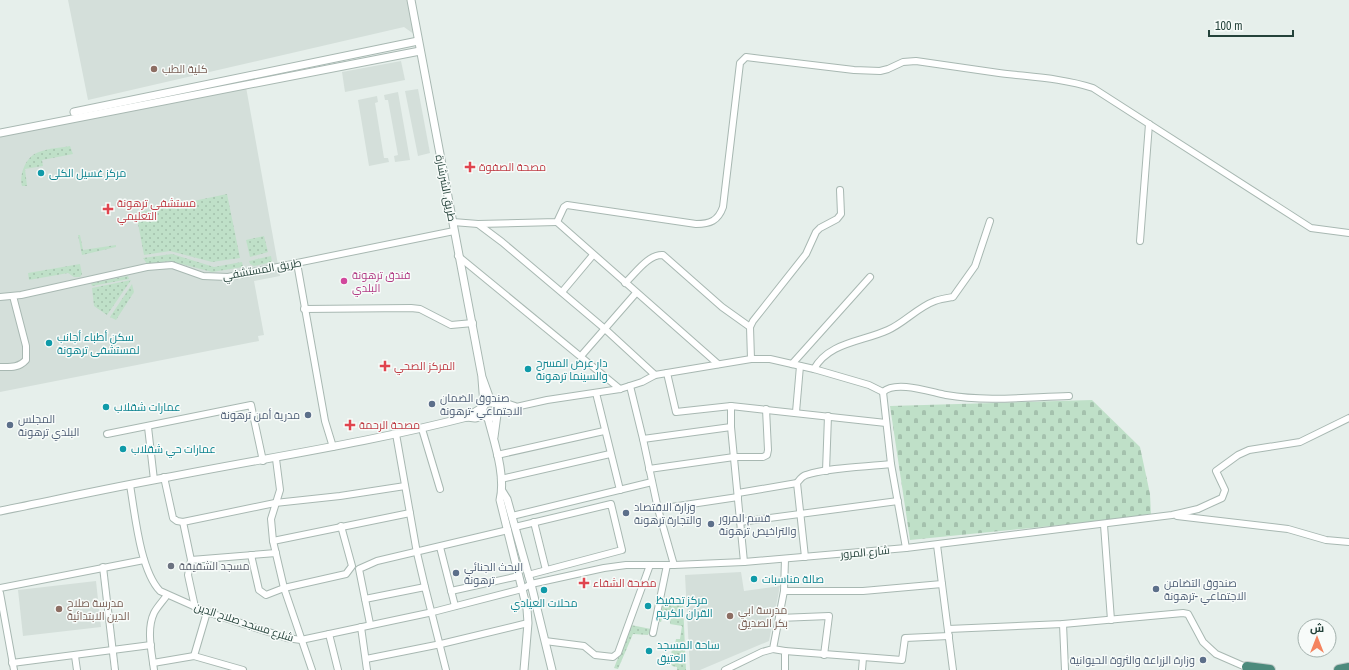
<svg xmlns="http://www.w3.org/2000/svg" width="1349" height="670" font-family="'Archivo Narrow',Cairo,sans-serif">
	<defs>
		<pattern id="grass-dots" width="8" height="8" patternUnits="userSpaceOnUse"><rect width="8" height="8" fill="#bfe0c8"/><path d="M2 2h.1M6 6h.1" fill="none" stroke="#a4c1ad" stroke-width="1.8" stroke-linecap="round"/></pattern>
		<pattern id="cemetery-stones" width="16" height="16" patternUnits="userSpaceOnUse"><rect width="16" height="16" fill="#bfe0c8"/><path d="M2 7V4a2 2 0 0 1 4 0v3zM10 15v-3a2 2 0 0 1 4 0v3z" fill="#a4c1ad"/></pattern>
	</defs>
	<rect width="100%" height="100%" fill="#e6efeb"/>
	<!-- built -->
	<g fill="#d4dfda">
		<path d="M68,0H410L418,37L404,27L88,100Z"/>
		<path d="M401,61L405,80L345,92L342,72Z"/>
		<path d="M246,87L280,276L254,281L264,335L258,336L259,341L0,392V136Z"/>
		<path d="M418,89L430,153L418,156L405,91Z"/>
		<path d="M398,92L410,160L395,162L394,156L398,155L388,100H385L384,95Z"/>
		<path d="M377,96L378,102L375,103L384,158H388L389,162L369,166L358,100Z"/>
		<path d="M741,572L744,591L780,586L769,641L700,670H690L685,575Z"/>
		<path d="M96,581L101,627L23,636L18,590Z"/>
	</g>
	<!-- grass -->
	<g fill="url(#grass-dots)">
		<path d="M70,146L73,154L42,160L43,166L25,169L27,186H22C19,174 26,156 39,152C49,148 60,148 70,146Z"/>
		<path d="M227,194L240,258L212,262L170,251L144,255L136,213Z"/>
		<path d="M78,235H80L83,250L116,245V247L82,255Z"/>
		<path d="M264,236L268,252L250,257L246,240Z"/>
		<path d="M172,254L214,267L242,262L243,267L212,272L170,261L147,264L143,258Z"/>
		<path d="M271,256L272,262L254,266L250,264L249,261Z"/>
		<path d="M80,264L82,274L80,277H74L68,273L29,280L28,273Z"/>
		<path d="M128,276L129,279L92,286L91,283Z"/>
		<path d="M131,280L107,315L94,306L92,288Z"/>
		<path d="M132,284L134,292L116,320L110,317Z"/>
		<path d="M663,602L683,603L686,670H677V667L672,666L670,660L673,644H675L676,639H680L682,626L670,624L671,616L663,614L661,622L657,621L662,610Z"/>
		<path d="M631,625L651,629L648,635L633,634L618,669L614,668Z"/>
	</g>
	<!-- cemetery -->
	<path fill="url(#cemetery-stones)" d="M1092,400L1140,447L1150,494L1151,516L910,540L890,406Z"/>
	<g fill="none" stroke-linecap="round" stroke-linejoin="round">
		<!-- minor casing -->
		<g stroke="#a8b8b2" stroke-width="8">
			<g id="minor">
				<path d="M453,222L478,224L502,242L605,329L655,375"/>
				<path d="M557,222L718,364"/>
				<path d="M478,224L557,222L564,207L567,205L696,224C710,224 718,221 723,207L740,63L746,57L854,70L880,71L888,69L903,62L916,61C944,65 971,69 999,73C1031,77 1062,78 1093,88L1311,228L1349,233"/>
				<path d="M1140,241L1149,124"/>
				<path d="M458,256L620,389"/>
				<path d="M297,263L325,421L333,447"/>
				<path d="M625,283C635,274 648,254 663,255L722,307L750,327"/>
				<path d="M562,292L593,255"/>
				<path d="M0,297L21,295L147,267L172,265L203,276L228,277L454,231"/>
				<path d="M304,309L411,308L420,309L451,325L473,323"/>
				<path d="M581,356L636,293"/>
				<path d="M751,359L750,327L753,321L806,254L816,232L820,228L837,219L841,214L840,190"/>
				<path d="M792,364L870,277"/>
				<path d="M0,367C10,367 19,368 26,360V346L13,296"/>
				<path d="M814,369C829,342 862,342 888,330C904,323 918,307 935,301C940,299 947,298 953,297L975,266L990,221"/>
				<path d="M667,373L676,412L731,406L886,423"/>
				<path d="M630,386L643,439L658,509L674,565"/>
				<path d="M883,392C896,380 930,392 946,395C986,402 1029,397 1069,396"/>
				<path d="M883,392L891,464L906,548"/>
				<path d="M596,393L620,490"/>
				<path d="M496,404H509L515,406"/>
				<path d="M731,406V427L744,562"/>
				<path d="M498,411L547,400L620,389L642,382L655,375L751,359H770L814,369L869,385L883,392"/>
				<path d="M796,412L800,366"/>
				<path d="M148,427L154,480"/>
				<path d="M422,429L440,489"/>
				<path d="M107,434L251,405L263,461"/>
				<path d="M396,434L417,553L425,587"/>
				<path d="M643,439L731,427"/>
				<path d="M497,455L604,431"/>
				<path d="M276,459L280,490L271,519L273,541L284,588L312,670"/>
				<path d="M649,469L734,457H763L767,455L768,450L766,409"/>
				<path d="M826,471L828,416"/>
				<path d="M164,477L173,518L177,521L183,522L275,503L340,496L405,486"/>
				<path d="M501,479L610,454"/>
				<path d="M130,485C135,514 140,570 160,591L207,612L287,638L301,640L433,612L522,589L531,584L604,568L626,565H674L744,562L906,548L1172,515L1198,509L1222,498L1225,490L1216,471L1238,455L1249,450L1300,442L1349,418"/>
				<path d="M738,493L797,483"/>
				<path d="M658,509L738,497"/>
				<path d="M512,516L652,482"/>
				<path d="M1177,516L1288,529L1326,540L1349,542"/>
				<path d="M183,522L191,560L188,575L195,607"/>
				<path d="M534,522L546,570"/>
				<path d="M740,522L898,501"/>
				<path d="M1104,525L1111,620"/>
				<path d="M515,527L611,504L622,550L528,575"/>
				<path d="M273,541L410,513"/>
				<path d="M937,545L953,670"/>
				<path d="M440,547L455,606"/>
				<path d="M251,555L259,590L266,595L284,588L346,574L352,566L341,526"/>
				<path d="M805,557L797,483C800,479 802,476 806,475C830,467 866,467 891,464"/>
				<path d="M191,560L276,553"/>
				<path d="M103,567L115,670"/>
				<path d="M0,588L144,560"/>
				<path d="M451,591L519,576"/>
				<path d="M784,591H863L942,584"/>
				<path d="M0,593L14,670"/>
				<path d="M365,599L425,587L446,670"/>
				<path d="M779,618L829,616L824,655"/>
				<path d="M370,624L359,569L377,561L508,530"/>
				<path d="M1063,624L1065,670"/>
				<path d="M361,627L367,670"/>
				<path d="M948,629L1063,624L1183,613L1188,614L1203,642L1216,654L1248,668"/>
				<path d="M653,633L667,565"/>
				<path d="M329,634L338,670"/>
				<path d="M545,641L584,646L595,655L613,657L618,653L650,565"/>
				<path d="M773,649L785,651V670"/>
				<path d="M785,651L902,660L905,638L949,636"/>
				<path d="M75,656L77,670"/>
				<path d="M194,656L207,612"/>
				<path d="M366,659L441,644L528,623"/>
				<path d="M12,663L151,645"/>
				<path d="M153,663L194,656L243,670"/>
				<path d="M154,670C152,653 146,630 154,613C157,607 163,601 167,595"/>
				<path d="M725,670L762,652L773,649L784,591L785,559"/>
				<path d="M862,670L863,658"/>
			</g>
		</g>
		<!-- tertiary casing -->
		<g stroke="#a8b8b2" stroke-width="9">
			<g id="tertiary">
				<path d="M411,0L482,377L491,402"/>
				<path d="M74,112L418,41"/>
				<path d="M0,133L420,51"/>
				<path d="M482,379L484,405"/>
				<path d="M467,417L483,407"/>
				<path d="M488,418C494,442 506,475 500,500L527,609L528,623L524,670"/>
				<path d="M494,437L498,407L494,403H486L482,409L484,416L488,418L496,416"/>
				<path d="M502,491L507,499L531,584L552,670"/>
				<path d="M0,511C55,500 109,488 164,478C265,458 367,443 467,417L475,418L484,416"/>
			</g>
		</g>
		<!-- trunk casing -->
		<g stroke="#c2cac8" stroke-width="12">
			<g id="trunk">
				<path d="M1247,667L1270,670"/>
				<path d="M1339,670L1349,668"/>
			</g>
		</g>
		<!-- minor -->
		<use href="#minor" stroke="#fff" stroke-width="6"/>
		<!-- tertiary -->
		<use href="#tertiary" stroke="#fff" stroke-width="7"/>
		<!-- trunk -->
		<use href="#trunk" stroke="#4c8a7c" stroke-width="10"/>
	</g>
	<!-- markers -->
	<g fill="#8d6e63" stroke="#f7fbf9" stroke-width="1.5">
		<circle cx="154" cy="69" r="4"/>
		<circle cx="59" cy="609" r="4"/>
		<circle cx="730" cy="616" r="4"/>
	</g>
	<g fill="#e0444e" stroke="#f7fbf9" stroke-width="1.5">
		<path d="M468 161h4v4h4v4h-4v4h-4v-4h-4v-4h4z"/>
		<path d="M106 203h4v4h4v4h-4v4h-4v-4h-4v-4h4z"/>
		<path d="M383 360h4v4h4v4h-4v4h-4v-4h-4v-4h4z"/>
		<path d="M348 419h4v4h4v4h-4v4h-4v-4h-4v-4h4z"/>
		<path d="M582 577h4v4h4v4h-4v4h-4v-4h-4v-4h4z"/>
	</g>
	<g fill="#0f9aa8" stroke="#f7fbf9" stroke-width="1.5">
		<circle cx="41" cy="173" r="4"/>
		<circle cx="49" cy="343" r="4"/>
		<circle cx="528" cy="369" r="4"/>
		<circle cx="106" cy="407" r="4"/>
		<circle cx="123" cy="449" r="4"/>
		<circle cx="754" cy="579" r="4"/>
		<circle cx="544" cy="590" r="4"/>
		<circle cx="648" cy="606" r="4"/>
		<circle cx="649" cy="651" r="4"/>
	</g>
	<circle fill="#d1479c" stroke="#f7fbf9" stroke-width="1.5" cx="344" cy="281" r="4"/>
	<g fill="#5c6f8a" stroke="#f7fbf9" stroke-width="1.5">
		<circle cx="432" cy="404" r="4"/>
		<circle cx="308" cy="415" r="4"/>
		<circle cx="10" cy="425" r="4"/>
		<circle cx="626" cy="513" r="4"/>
		<circle cx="711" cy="524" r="4"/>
		<circle cx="456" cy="573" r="4"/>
		<circle cx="1156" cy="589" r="4"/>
		<circle cx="1203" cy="660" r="4"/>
	</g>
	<circle fill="#6b7280" stroke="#f7fbf9" stroke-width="1.5" cx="171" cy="566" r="4"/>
	<g text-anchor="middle" stroke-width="3" stroke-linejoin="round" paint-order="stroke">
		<!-- education labels -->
		<g font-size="11" fill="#785e54" stroke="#f7fbf9" text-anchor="start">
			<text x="162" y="73">كلية الطب</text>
			<text x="67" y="607">مدرسة صلاح<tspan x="67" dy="13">الدين الابتدائية</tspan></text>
			<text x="738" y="614">مدرسة ابي<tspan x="738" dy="13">بكر الصديق</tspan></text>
		</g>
		<!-- health labels -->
		<g font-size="11" fill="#be3a42" stroke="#f7fbf9" text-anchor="start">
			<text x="479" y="171">مصحة الصفوة</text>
			<text x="117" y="207">مستشفى ترهونة<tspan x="117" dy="13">التعليمي</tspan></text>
			<text x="394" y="370">المركز الصحي</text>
			<text x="359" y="429">مصحة الرحمة</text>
			<text x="593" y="587">مصحة الشفاء</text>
		</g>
		<!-- culture labels -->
		<g font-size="11" fill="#0d838f" stroke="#f7fbf9" text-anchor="start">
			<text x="49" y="177">مركز غسيل الكلى</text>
			<text x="57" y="341">سكن أطباء أجانب<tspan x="57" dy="13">لمستشفى ترهونة</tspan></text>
			<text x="536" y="367">دار عرض المسرح<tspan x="536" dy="13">والسينما ترهونة</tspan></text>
			<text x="114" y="411">عمارات شقلاب</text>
			<text x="131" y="453">عمارات حي شقلاب</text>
			<text x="762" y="583">صالة مناسبات</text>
			<text x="656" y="604">مركز تحفيظ<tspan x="656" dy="13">القران الكريم</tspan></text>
			<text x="544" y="607" text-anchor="middle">محلات العيادي</text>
			<text x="657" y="649">ساحة المسجد<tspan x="657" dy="13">العتيق</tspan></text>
		</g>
		<!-- street labels -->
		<g font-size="11" fill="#24423a" stroke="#f7fbf9">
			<text transform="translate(446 188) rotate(79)" y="4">طريق الشرشارة</text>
			<text transform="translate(262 269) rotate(-10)" y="4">طريق المستشفي</text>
			<text transform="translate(865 552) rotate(-5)" y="4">شارع المرور</text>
			<text transform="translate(244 622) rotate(18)" y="4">شلرع مسجد صلاح الدين</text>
		</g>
		<!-- hotel labels -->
		<g font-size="11" fill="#b23c85" stroke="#f7fbf9" text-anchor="start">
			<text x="352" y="279">فندق ترهونة<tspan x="352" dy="13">البلدي</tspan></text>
		</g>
		<!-- service labels -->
		<g font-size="11" fill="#4e5e75" stroke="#f7fbf9" text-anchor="start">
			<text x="440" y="402">صندوق الضمان<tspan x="440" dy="13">الاجتماعي -ترهونة</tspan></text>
			<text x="300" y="419" text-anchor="end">مدرية أمن ترهونة</text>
			<text x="18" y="423">المجلس<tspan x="18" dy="13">البلدي ترهونة</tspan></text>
			<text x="634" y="511">وزارة الاقتصاد<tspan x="634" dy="13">والتجارة ترهونة</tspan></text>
			<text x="719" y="522">قسم المرور<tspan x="719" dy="13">والتراخيص ترهونة</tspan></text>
			<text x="464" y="571">البحث الجنائي<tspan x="464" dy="13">ترهونة</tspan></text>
			<text x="1164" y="587">صندوق التضامن<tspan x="1164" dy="13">الاجتماعي -ترهونة</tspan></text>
			<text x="1195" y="664" text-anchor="end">وزارة الزراعة والثروة الحيوانية</text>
		</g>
		<!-- worship labels -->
		<g font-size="11" fill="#5b616d" stroke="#f7fbf9" text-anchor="start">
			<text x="179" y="570">مسجد الشقيقة</text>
		</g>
	</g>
	<!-- north arrow -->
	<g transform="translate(1317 638)"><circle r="19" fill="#f7fbf9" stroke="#a3b1ad"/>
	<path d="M0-3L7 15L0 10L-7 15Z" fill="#f4845f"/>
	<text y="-6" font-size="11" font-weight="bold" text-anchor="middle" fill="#24423a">ش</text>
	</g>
	<!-- scale -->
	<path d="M1209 30v6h84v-6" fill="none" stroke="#24423a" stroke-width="2"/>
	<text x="1215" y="30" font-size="12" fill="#24423a" stroke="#f7fbf9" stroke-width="3" paint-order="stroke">100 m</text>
</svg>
